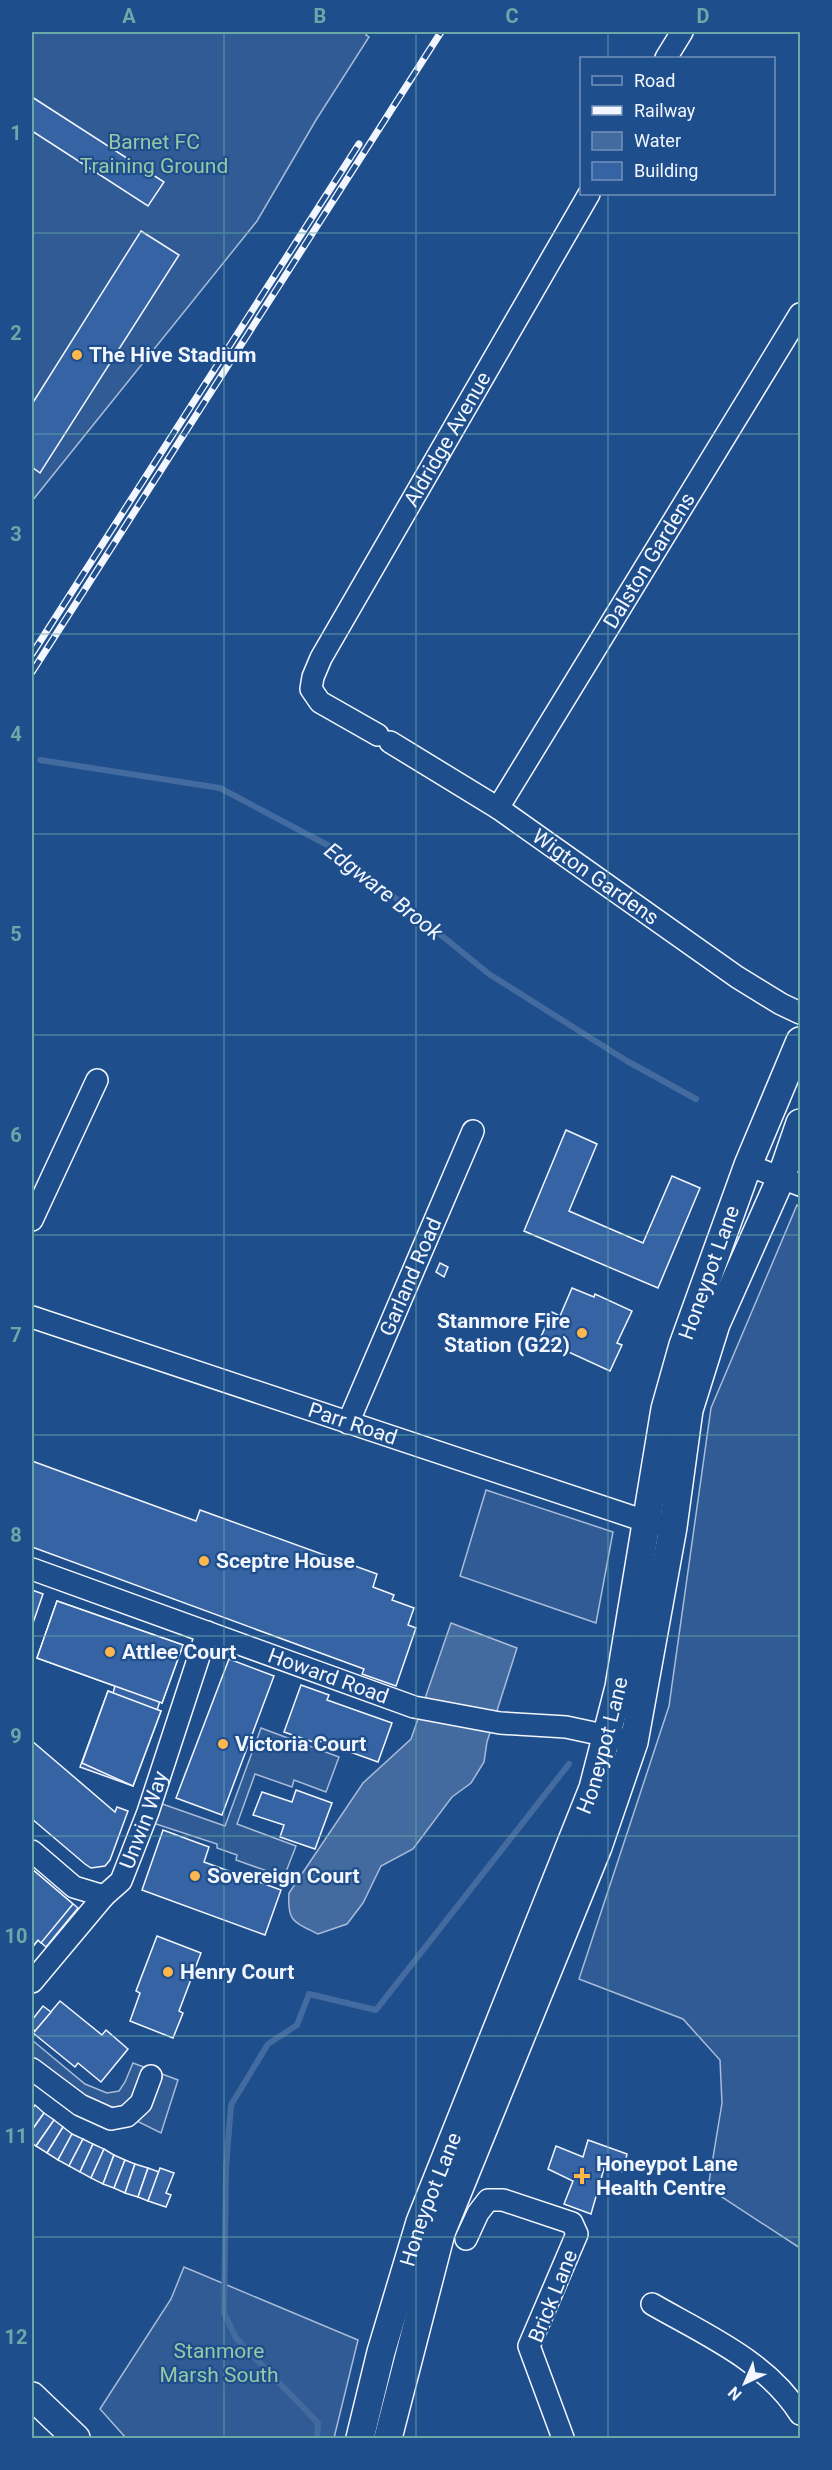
<svg xmlns="http://www.w3.org/2000/svg" width="832" height="2470" font-family="Roboto,sans-serif">
	<rect width="100%" height="100%" fill="#1f4e8c"/>
	<!-- built -->
	<g fill="#305b95" stroke="#a8bbd7" stroke-width="1.5">
		<path d="M32,32H368L366,35L369,37L316,120L257,221L32,501Z"/>
		<path d="M797,1205L800,1207V2248L708,2188L722,2103L720,2060L683,2019L579,1979L669,1706L711,1408Z"/>
		<path d="M486,1490L613,1532L596,1623L460,1576Z"/>
		<path d="M261,1728L339,1757L326,1792L294,1780L292,1787L255,1774L237,1824L296,1846L284,1877L236,1860L237,1855L217,1848V1844L144,1820L151,1800L225,1826Z"/>
		<path d="M32,2040L85,2084L107,2093L119,2091L125,2082L133,2063L178,2080L161,2133L127,2116L111,2119L32,2069Z"/>
		<path d="M184,2267L358,2340L334,2438H126L100,2409L171,2299Z"/>
	</g>
	<!-- water -->
	<path fill="#446ba0" stroke="#a8bbd7" stroke-width="1.5" d="M451,1623L517,1648L487,1742L484,1762L471,1783L452,1797L413,1849L381,1866L363,1903L347,1924L318,1934C294,1922 287,1922 289,1893L363,1783L411,1739Z"/>
	<g fill="none" stroke-linecap="round" stroke-linejoin="round">
		<!-- stream -->
		<g stroke="#446ba0" stroke-width="6">
			<path d="M40,760L220,788L335,849L489,974L627,1061L696,1099"/>
			<path d="M317,2438L318,2423L236,2338L224,2313L226,2168L231,2105L268,2044L297,2025L309,1994L376,2010L569,1764"/>
		</g>
	</g>
	<!-- building -->
	<g fill="#3563a3" stroke="#f2f6ff" stroke-width="1.5">
		<path d="M32,97L164,182L148,206L32,131Z"/>
		<path d="M141,231L179,255L40,473L32,467V404Z"/>
		<path d="M566,1130L597,1144L569,1211L643,1243L672,1176L700,1188L658,1288L524,1231Z"/>
		<path d="M440,1263L448,1267L444,1277L436,1272Z"/>
		<path d="M572,1288L594,1297L595,1294L632,1311L617,1343L622,1345L610,1371L540,1339L552,1312L560,1316Z"/>
		<path d="M32,1461L196,1521L200,1510L377,1574L373,1587L394,1595L392,1600L414,1608L408,1625L416,1628L396,1686L362,1674L364,1669L32,1547Z"/>
		<path d="M32,1590L43,1594L32,1626Z"/>
		<path d="M57,1601L183,1645L162,1703L160,1701L157,1710L161,1711L133,1786L80,1767L108,1691L113,1693L115,1686L37,1658Z"/>
		<path d="M57,1601L183,1645L162,1703L37,1658Z"/>
		<path d="M229,1659L274,1676L222,1815L176,1798Z"/>
		<path d="M301,1685L329,1695L327,1700L392,1723L378,1762L314,1739L313,1742L284,1732Z"/>
		<path d="M108,1691L161,1711L133,1786L82,1763Z"/>
		<path d="M32,1741L115,1812L117,1807L128,1811L110,1860L105,1866L91,1868L85,1864L32,1819Z"/>
		<path d="M296,1790L332,1803L315,1849L280,1837L284,1825L253,1815L262,1792L292,1802Z"/>
		<path d="M163,1830L209,1847L204,1862L281,1890L265,1935L142,1890Z"/>
		<path d="M32,1869L78,1908L46,1947L38,1940L32,1948Z"/>
		<path d="M32,1869L73,1904L41,1943L38,1940L33,1946Z"/>
		<path d="M157,1936L201,1953L179,2011L183,2013L173,2038L130,2021L140,1993L136,1991Z"/>
		<path d="M60,2001L102,2035L106,2030L128,2049L101,2082L78,2063L75,2067L33,2033Z"/>
		<path d="M43,2006L51,2012L35,2031L32,2028V2020Z"/>
		<path d="M35,2105L44,2113L32,2130V2109Z"/>
		<path d="M44,2113L54,2120L36,2146L32,2143V2130Z"/>
		<path d="M54,2120L63,2127L47,2153L36,2146Z"/>
		<path d="M63,2127L72,2134L58,2160L47,2153Z"/>
		<path d="M72,2134L83,2139L69,2166L58,2160Z"/>
		<path d="M83,2139L93,2144L80,2172L69,2166Z"/>
		<path d="M588,2140L627,2154L623,2172L605,2165L591,2214L564,2204L573,2181L548,2169L556,2146L583,2157Z"/>
		<path d="M93,2144L104,2149L91,2178L80,2172Z"/>
		<path d="M104,2149L114,2155L103,2184L91,2178Z"/>
		<path d="M114,2155L125,2160L114,2188L103,2184Z"/>
		<path d="M125,2160L135,2164L125,2193L114,2188Z"/>
		<path d="M135,2164L148,2168L138,2197L125,2193Z"/>
		<path d="M148,2168L159,2172L148,2201L138,2197Z"/>
		<path d="M160,2168L174,2173L166,2193L171,2195L166,2207L148,2201Z"/>
	</g>
	<g fill="none" stroke-linecap="round" stroke-linejoin="round">
		<!-- minor casing -->
		<g stroke="#f2f6ff" stroke-width="24">
			<g id="minor">
				<path d="M666,58L682,32"/>
				<path id="s1" d="M378,735L320,702L311,689L313,677L321,658L589,194"/>
				<path id="s2" d="M390,742L498,808L737,977L781,1004L800,1013"/>
				<path id="s3" d="M498,808L800,314"/>
				<path d="M748,1165L800,1185"/>
				<path d="M32,1220L97,1080"/>
				<path id="s4" d="M32,1317L648,1522L661,1524"/>
				<path id="s5" d="M348,1423L473,1131"/>
				<path id="s6" d="M32,1569L414,1707L500,1723L566,1727L622,1739"/>
				<path d="M32,1851L74,1887L104,1896"/>
				<path id="s7" d="M32,1982L104,1896L121,1881L148,1812L207,1632"/>
				<path d="M32,2069L80,2105L111,2119L127,2116L141,2103L151,2076"/>
				<path d="M466,2239L478,2213L488,2200H503L572,2223L577,2234L529,2346L563,2438"/>
				<path d="M652,2304C704,2334 767,2361 800,2414"/>
			</g>
		</g>
		<!-- major casing -->
		<g stroke="#f2f6ff" stroke-width="30">
			<g id="major">
				<path d="M32,2396L76,2438"/>
				<path id="s8" d="M360,2438L381,2352L420,2222L593,1788L619,1687L665,1409L683,1345L748,1165L800,1041"/>
				<path d="M388,2438L441,2233L598,1847L634,1742L673,1527L689,1410L716,1324L781,1178L800,1123"/>
			</g>
		</g>
		<!-- minor -->
		<use href="#minor" stroke="#1f4e8c" stroke-width="21"/>
		<!-- major -->
		<use href="#major" stroke="#1f4e8c" stroke-width="27"/>
		<!-- rail casing -->
		<g stroke="#f2f6ff" stroke-width="7">
			<g id="rail">
				<path d="M32,654L359,144"/>
				<path d="M32,672L441,32"/>
			</g>
		</g>
		<!-- rail -->
		<use href="#rail" stroke="#1f4e8c" stroke-width="4.5" stroke-dasharray="14" stroke-linecap="butt"/>
	</g>
	<!-- grid -->
	<path fill="none" stroke="#6aa9a8" stroke-width="1.5" stroke-opacity="0.55" d="M224,32V2438M416,32V2438M608,32V58M608,194V2438M32,233H800M32,434H800M32,634H800M32,834H800M32,1035H800M32,1235H800M32,1435H800M32,1636H800M32,1836H800M32,2036H800M32,2237H800"/>
	<!-- markers -->
	<g fill="#ffb74d" stroke="#1f4e8c" stroke-width="2">
		<circle cx="77" cy="355" r="6"/>
		<circle cx="582" cy="1333" r="6"/>
		<circle cx="204" cy="1561" r="6"/>
		<circle cx="110" cy="1652" r="6"/>
		<circle cx="223" cy="1744" r="6"/>
		<circle cx="195" cy="1876" r="6"/>
		<circle cx="168" cy="1972" r="6"/>
		<path d="M579 2167h6v6h6v6h-6v6h-6v-6h-6v-6h6z"/>
	</g>
	<g text-anchor="middle" stroke-width="4.5" stroke-linejoin="round" paint-order="stroke">
		<!-- park labels -->
		<g font-size="21" fill="#97c8a6" stroke="#1f4e8c">
			<text x="154" y="149">Barnet FC<tspan x="154" dy="24">Training Ground</tspan></text>
			<text x="219" y="2358">Stanmore<tspan x="219" dy="24">Marsh South</tspan></text>
		</g>
		<!-- poi labels -->
		<g font-size="21" font-weight="bold" fill="#f2f6ff" stroke="#1f4e8c" text-anchor="start">
			<text x="89" y="362">The Hive Stadium</text>
			<text x="570" y="1328" text-anchor="end">Stanmore Fire<tspan x="570" dy="24">Station (G22)</tspan></text>
			<text x="216" y="1568">Sceptre House</text>
			<text x="122" y="1659">Attlee Court</text>
			<text x="235" y="1751">Victoria Court</text>
			<text x="207" y="1883">Sovereign Court</text>
			<text x="180" y="1979">Henry Court</text>
			<text x="596" y="2171">Honeypot Lane<tspan x="596" dy="24">Health Centre</tspan></text>
		</g>
		<!-- street labels -->
		<g font-size="21" fill="#f2f6ff" stroke="#1f4e8c">
			<text dy="7" stroke="none"><textPath href="#s1" startOffset="368">Aldridge Avenue</textPath></text>
			<text dy="7" stroke="none"><textPath href="#s3" startOffset="290">Dalston Gardens</textPath></text>
			<text dy="7" stroke="none"><textPath href="#s2" startOffset="246">Wigton Gardens</textPath></text>
			<text dy="7" stroke="none"><textPath href="#s8" startOffset="1221">Honeypot Lane</textPath></text>
			<text dy="7" stroke="none"><textPath href="#s5" startOffset="159">Garland Road</textPath></text>
			<text dy="7" stroke="none"><textPath href="#s4" startOffset="338">Parr Road</textPath></text>
			<text dy="7" stroke="none"><textPath href="#s6" startOffset="315">Howard Road</textPath></text>
			<text dy="7" stroke="none"><textPath href="#s8" startOffset="735">Honeypot Lane</textPath></text>
			<text dy="7" stroke="none"><textPath href="#s7" startOffset="200">Unwin Way</textPath></text>
			<text dy="7" stroke="none"><textPath href="#s8" startOffset="249">Honeypot Lane</textPath></text>
			<text transform="translate(553 2296) rotate(-68)" y="7">Brick Lane</text>
		</g>
		<!-- water labels -->
		<g font-size="22" font-style="italic" fill="#f2f6ff" stroke="#1f4e8c">
			<text transform="translate(384 891) rotate(38)" y="8">Edgware Brook</text>
		</g>
	</g>
	<!-- border -->
	<rect width="832" height="2470" fill="none" stroke="#1f4e8c" stroke-width="66"/>
	<!-- legend -->
	<rect x="580" y="57" width="195" height="138" fill="#1f4e8c" stroke="#7391ba" stroke-width="1.5"/>
	<rect x="592" y="76" width="30" height="9" fill="#1f4e8c" stroke="#7391ba" stroke-width="1.5"/>
	<text x="634" y="87" font-size="18" fill="#f2f6ff">Road</text>
	<rect x="592" y="106" width="30" height="9" fill="#f2f6ff" stroke="#7391ba" stroke-width="1.5"/>
	<text x="634" y="117" font-size="18" fill="#f2f6ff">Railway</text>
	<rect x="592" y="132" width="30" height="18" fill="#446ba0" stroke="#7391ba" stroke-width="1.5"/>
	<text x="634" y="147" font-size="18" fill="#f2f6ff">Water</text>
	<rect x="592" y="162" width="30" height="18" fill="#3563a3" stroke="#7391ba" stroke-width="1.5"/>
	<text x="634" y="177" font-size="18" fill="#f2f6ff">Building</text>
	<!-- north arrow -->
	<g transform="translate(745 2383) rotate(224)" stroke="#1f4e8c" stroke-width="4.5" paint-order="stroke">
	<path d="M0-4.5L10 22L0 15L-10 22Z" fill="#f2f6ff"/>
	<text y="-9" font-size="16" font-weight="bold" text-anchor="middle" fill="#f2f6ff">N</text>
	</g>
	<rect x="33" y="33" width="766" height="2404" fill="none" stroke="#6aa9a8" stroke-width="2"/>
	<g font-size="20" text-anchor="middle" font-weight="bold" fill="#6aa9a8">
		<text x="129" y="23">A</text>
		<text x="320" y="23">B</text>
		<text x="512" y="23">C</text>
		<text x="703" y="23">D</text>
		<text x="16" y="140">1</text>
		<text x="16" y="340">2</text>
		<text x="16" y="541">3</text>
		<text x="16" y="741">4</text>
		<text x="16" y="941">5</text>
		<text x="16" y="1142">6</text>
		<text x="16" y="1342">7</text>
		<text x="16" y="1542">8</text>
		<text x="16" y="1743">9</text>
		<text x="16" y="1943">10</text>
		<text x="16" y="2143">11</text>
		<text x="16" y="2344">12</text>
	</g>
</svg>
